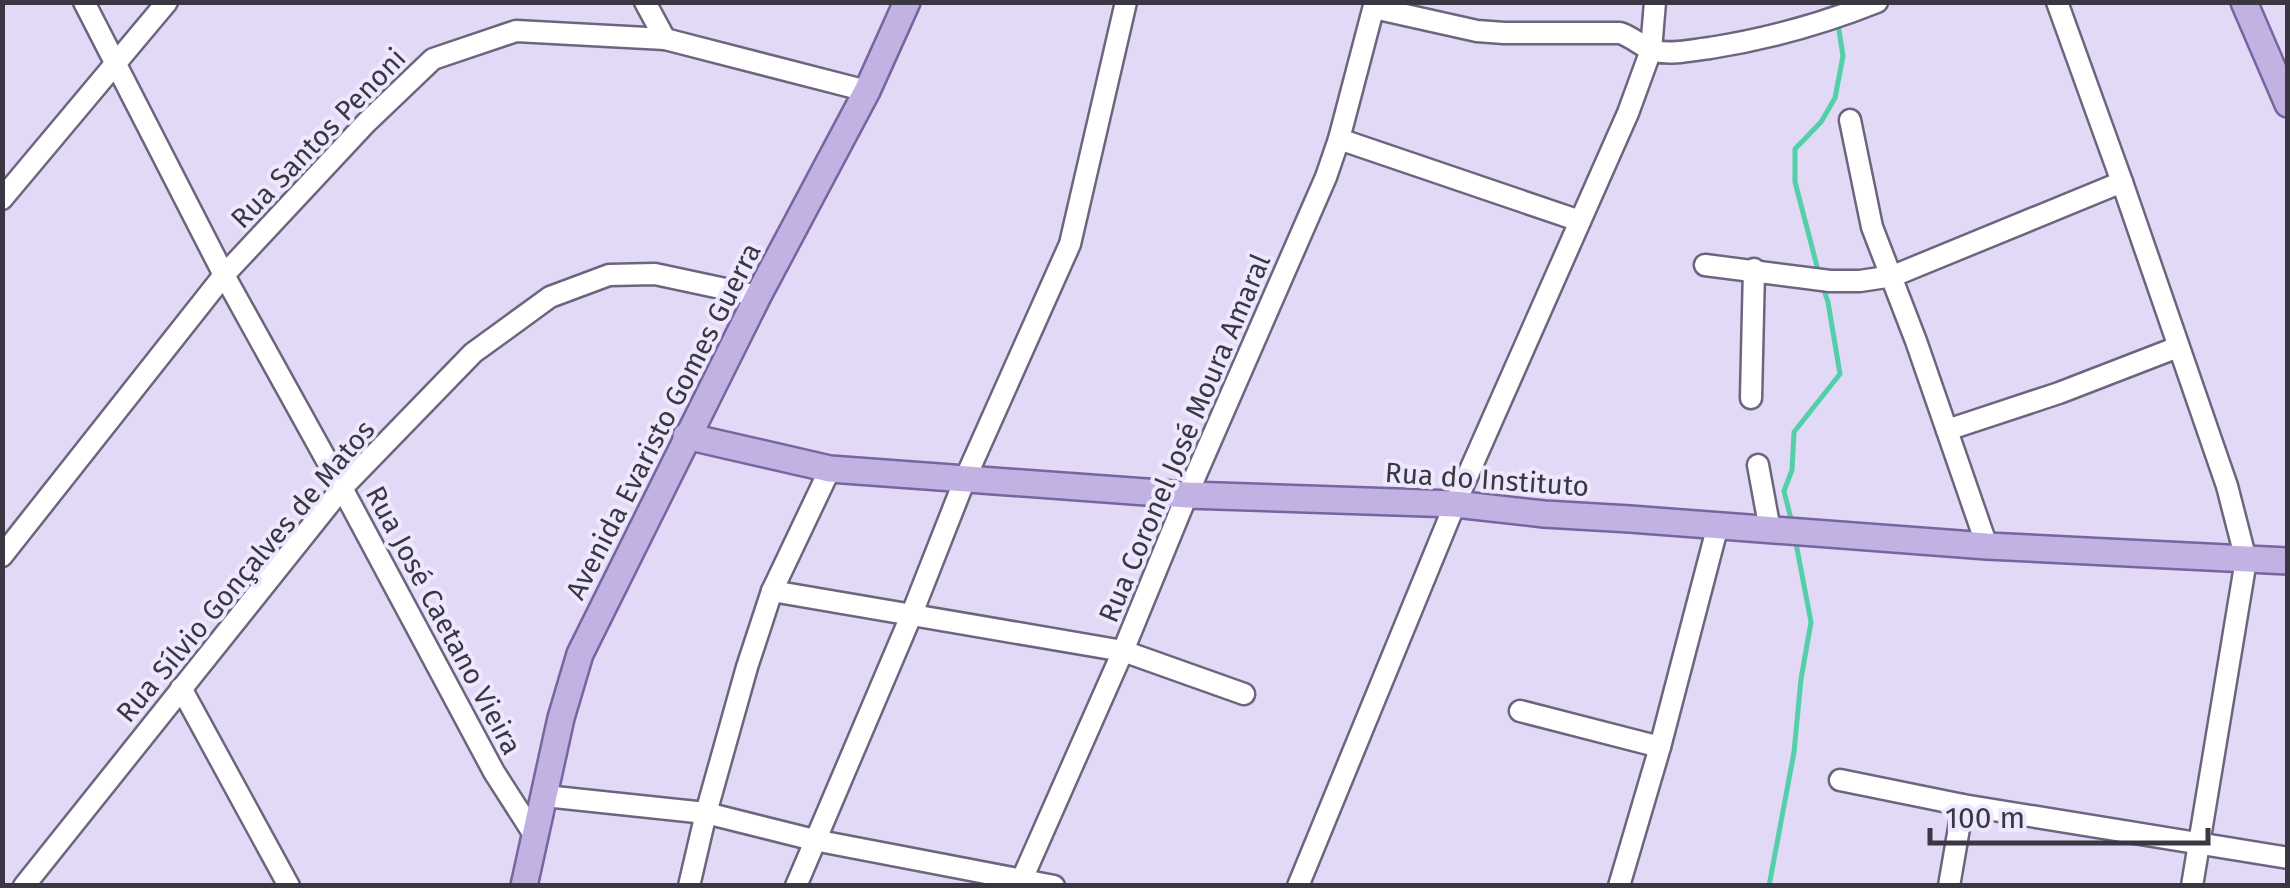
<svg xmlns="http://www.w3.org/2000/svg" width="2290" height="888" font-family="'Fira Sans',sans-serif">
	<rect width="100%" height="100%" fill="#e1d9f5"/>
	<g fill="none" stroke-linecap="round" stroke-linejoin="round">
		<!-- stream -->
		<g stroke="#53d0aa" stroke-width="5">
			<path d="M1819,274L1795,182V149L1821,122L1835,98L1843,56L1838,24"/>
			<path d="M1792,523L1784,491L1792,470L1794,432L1840,374L1828,302L1822,285"/>
			<path d="M1769,886L1794,752L1801,679L1811,622L1795,538"/>
		</g>
		<!-- minor casing -->
		<g stroke="#6c657e" stroke-width="25">
			<g id="minor">
				<path d="M84,2L224,275L342,488L494,772L535,836"/>
				<path d="M645,2L665,39"/>
				<path d="M2057,2L2122,182L2227,486L2246,560L2192,886"/>
				<path d="M1374,8L1477,31L1504,33H1620C1633,37 1643,48 1655,51C1672,55 1693,50 1710,48C1768,39 1822,24 1877,2"/>
				<path d="M1850,120L1872,227L1916,341L1987,546"/>
				<path d="M1339,139L1580,221"/>
				<path d="M2,199L167,2"/>
				<path d="M1705,265L1830,281H1860L1893,276L2122,182"/>
				<path d="M1751,398L1754,269"/>
				<path d="M1947,430L2059,393L2178,347"/>
				<path d="M1758,465L1770,530"/>
				<path d="M2,556L224,275L366,123L433,59L516,31L665,39L867,91"/>
				<path d="M772,591L1123,651L1244,694"/>
				<path d="M181,688L289,886"/>
				<path d="M1520,711L1660,747"/>
				<path d="M1840,780L1963,805L2288,858"/>
				<path d="M545,796L706,813L814,840L1054,886"/>
				<path d="M24,886L342,488L473,353L550,297L609,275L655,274L758,296"/>
				<path d="M689,886L706,813L747,667L772,591L830,469"/>
				<path d="M796,886L911,616L965,479L1070,244L1126,2"/>
				<path d="M1019,886L1123,651L1187,495L1326,177L1339,139L1375,2"/>
				<path d="M1298,886L1455,504L1628,113L1651,50L1655,2"/>
				<path d="M1619,886L1660,747L1718,525"/>
				<path d="M1949,886L1963,805"/>
			</g>
		</g>
		<!-- major casing -->
		<g stroke="#78649f" stroke-width="30">
			<g id="major">
				<path d="M2244,2L2288,104"/>
				<path d="M686,436L830,469L1187,495L1455,504L1544,514L1630,519L1987,546L2288,561"/>
				<path d="M524,886L561,718L580,654L758,296L867,91L907,2"/>
			</g>
		</g>
		<!-- minor -->
		<use href="#minor" stroke="#fff" stroke-width="20"/>
		<!-- major -->
		<use href="#major" stroke="#c2b1e3" stroke-width="25"/>
	</g>
	<g text-anchor="middle" stroke-width="8" stroke-linejoin="round" paint-order="stroke">
		<!-- street labels -->
		<g font-size="28" fill="#3a3742" stroke="#eee8fe">
			<text transform="translate(318 138) rotate(-46)" y="10">Rua Santos Penoni</text>
			<text transform="translate(663 421) rotate(-63)" y="10">Avenida Evaristo Gomes Guerra</text>
			<text transform="translate(1184 438) rotate(-67)" y="10">Rua Coronel José Moura Amaral</text>
			<text transform="translate(1487 479) rotate(4)" y="10">Rua do Instituto</text>
			<text transform="translate(245 571) rotate(-50)" y="10">Rua Sílvio Gonçalves de Matos</text>
			<text transform="translate(444 620) rotate(62)" y="10">Rua José Caetano Vieira</text>
		</g>
	</g>
	<!-- border -->
	<rect width="2290" height="888" fill="none" stroke="#3a3742" stroke-width="10"/>
	<!-- scale -->
	<path d="M1930 828v15h278v-15" fill="none" stroke="#3a3742" stroke-width="5"/>
	<text x="1945" y="828" font-size="30" fill="#3a3742" stroke="#eee8fe" stroke-width="8" paint-order="stroke">100 m</text>
</svg>
